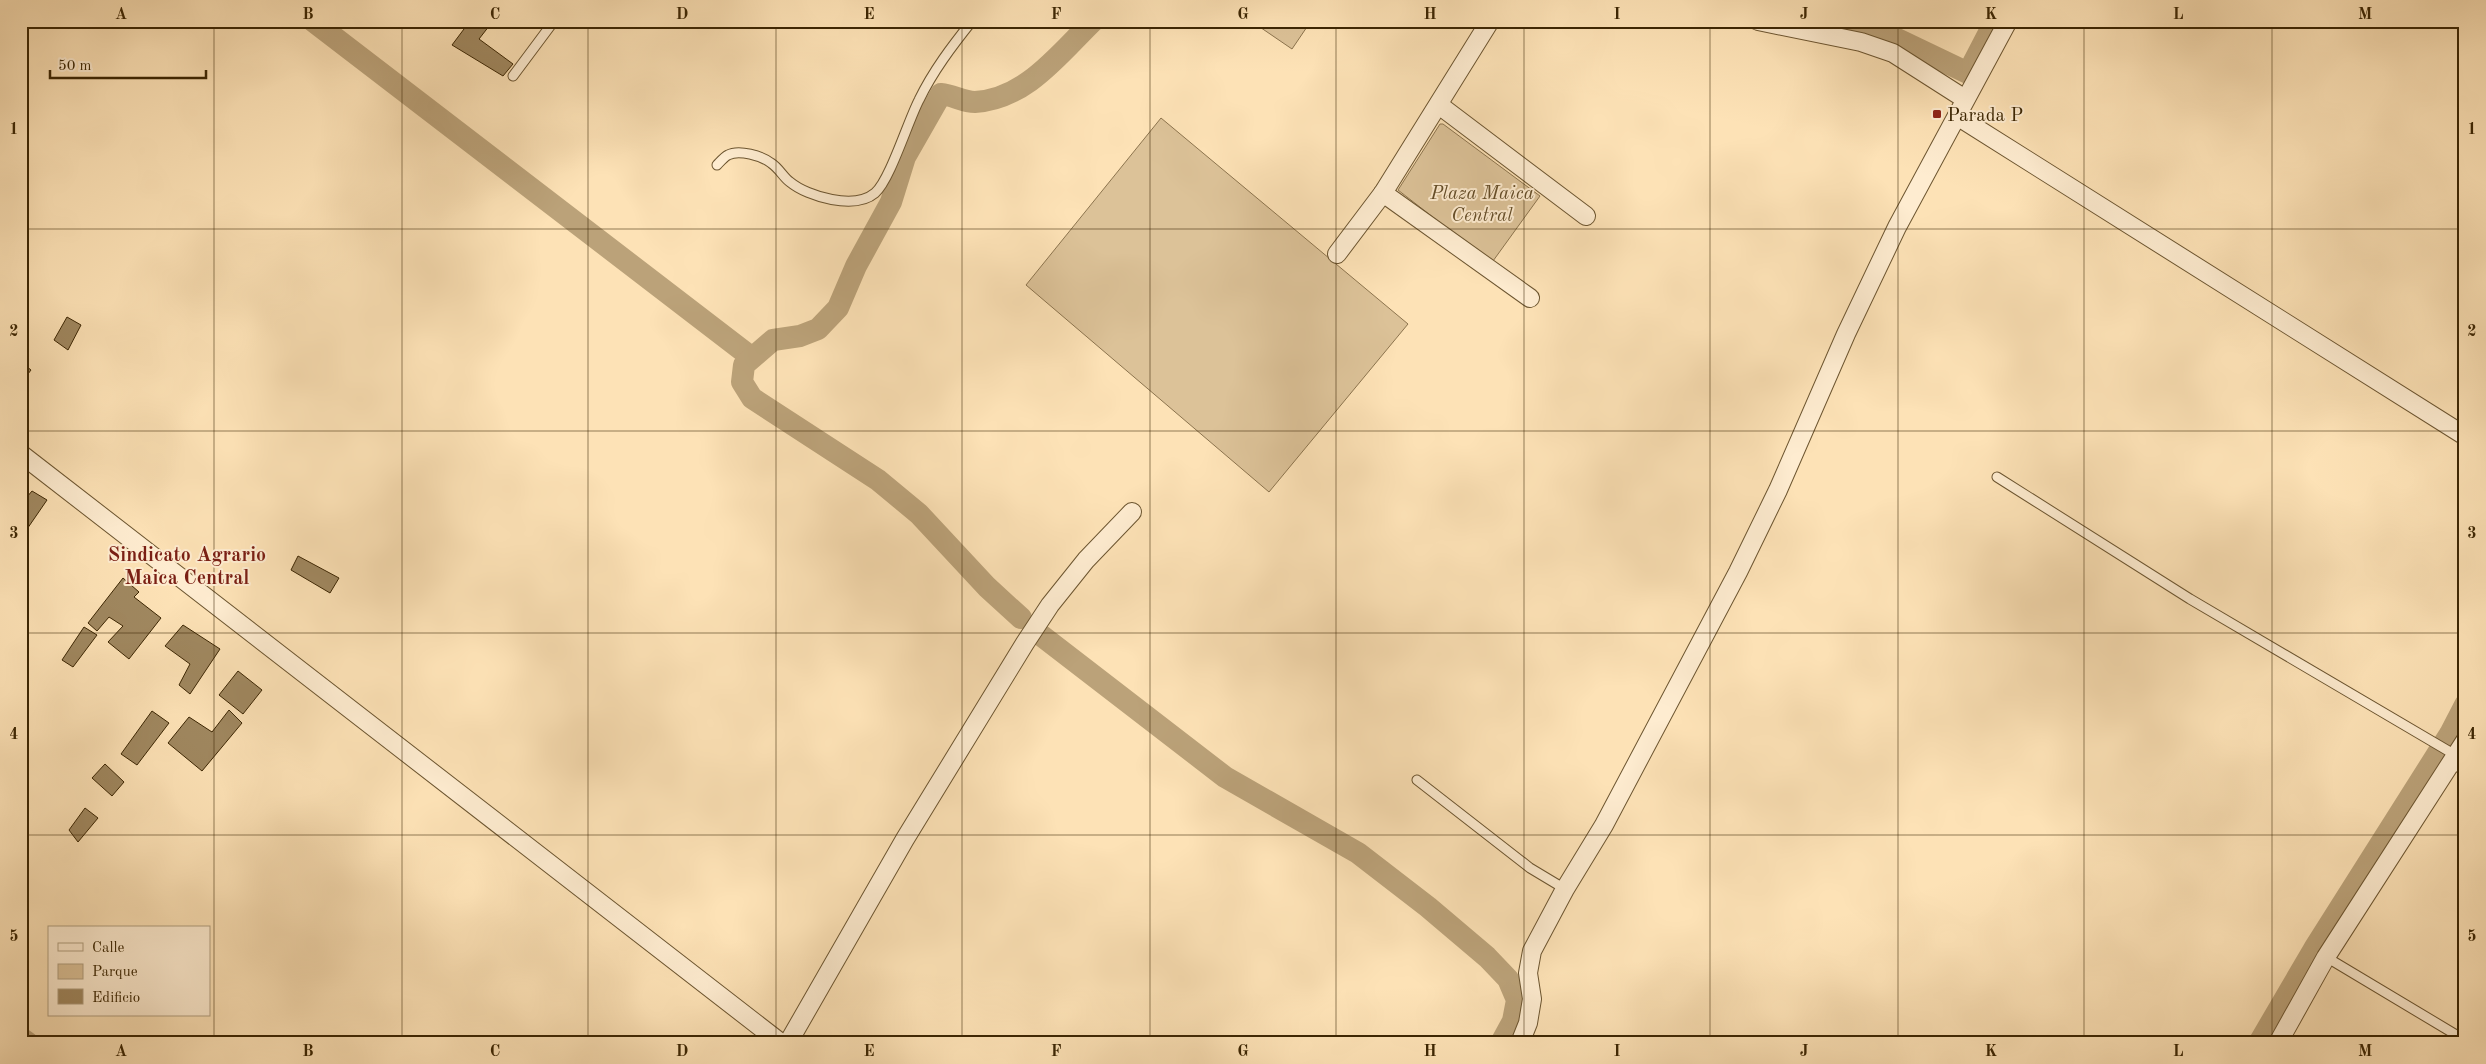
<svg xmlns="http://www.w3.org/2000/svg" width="2486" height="1064" font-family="'Old Standard TT',serif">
	<rect width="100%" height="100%" fill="#fde2b6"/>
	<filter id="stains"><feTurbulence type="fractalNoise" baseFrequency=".004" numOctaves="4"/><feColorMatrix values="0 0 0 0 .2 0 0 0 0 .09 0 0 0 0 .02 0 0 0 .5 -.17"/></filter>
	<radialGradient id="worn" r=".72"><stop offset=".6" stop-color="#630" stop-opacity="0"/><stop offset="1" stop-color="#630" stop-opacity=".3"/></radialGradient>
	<!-- green -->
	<g fill="#dcc298" stroke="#8c744e">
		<path d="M1251,21H1311L1292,49Z"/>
		<path d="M1161,118L1408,324L1269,492L1026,285Z"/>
		<path d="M1440,124H1443L1540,196L1493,261L1488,260L1398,190Z"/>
	</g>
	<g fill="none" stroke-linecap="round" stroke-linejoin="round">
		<!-- canal -->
		<g stroke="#bba279" stroke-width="22">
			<path d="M313,21L751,357"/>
			<path d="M1841,21L1876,29L1968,73L1995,21"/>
			<path d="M1021,618L987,587L919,514L878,480L752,398L742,382L744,365L773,340L800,336L818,329L838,308L856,266L891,202L905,157L941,94C953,95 963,102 975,102C1026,99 1059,54 1093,21"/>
			<path d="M1042,636L1225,777L1358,853L1428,907L1487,957L1508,979L1517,1000L1513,1021L1501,1043"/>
			<path d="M21,1038L28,1043"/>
			<path d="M2259,1043L2314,949L2450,734L2465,705"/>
		</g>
	</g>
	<!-- building -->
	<g fill="#a08860" stroke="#3c2603">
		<path d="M470,21H493L479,39L513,64L503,76L452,45Z"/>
		<path d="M67,317L81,325L68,350L54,340Z"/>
		<path d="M21,362L31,370L21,383Z"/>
		<path d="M32,491L47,500L25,532L21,529V504Z"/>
		<path d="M298,556L339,578L330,593L291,570Z"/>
		<path d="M123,578L139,592L134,597L161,618L129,659L108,642L123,626L109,617L97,631L88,623Z"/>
		<path d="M183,625L220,649L190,694L179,685L190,664L165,646Z"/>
		<path d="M84,627L97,635L73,667L62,660Z"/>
		<path d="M238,671L262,690L243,714L219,695Z"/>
		<path d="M229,710L242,723L202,771L168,743L189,717L212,732Z"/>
		<path d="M152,711L169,723L137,765L121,754Z"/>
		<path d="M105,764L124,782L112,796L92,778Z"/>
		<path d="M85,808L98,818L78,842L69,830Z"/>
	</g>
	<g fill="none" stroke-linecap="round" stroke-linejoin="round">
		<!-- service casing -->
		<g stroke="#6c5530" stroke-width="11">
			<g id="service">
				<path d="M513,76L554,21"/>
				<path d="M717,165C720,162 724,157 728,155C739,149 762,156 771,163C779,168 783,177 790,182C808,197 855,210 875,193C890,180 908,121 919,100C933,71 952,46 972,21"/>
				<path d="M1997,477L2190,599L2457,756"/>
				<path d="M2451,763L2465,771"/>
				<path d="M1417,780L1530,868L1565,889"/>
				<path d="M2326,957L2458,1036"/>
			</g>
		</g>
		<!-- minor casing -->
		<g stroke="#6c5530" stroke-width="20">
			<g id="minor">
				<path d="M1758,21L1861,42L1893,53L1965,99"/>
				<path d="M1439,105L1586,216"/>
				<path d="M1957,116L2465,436"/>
				<path d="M1383,193L1530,298"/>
				<path d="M1337,254L1383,193L1490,21"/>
				<path d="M21,454L781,1043"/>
				<path d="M788,1043L905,839L1025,643L1050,605L1086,560L1132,512"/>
				<path d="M1520,1043L1528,1023L1532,999L1528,973L1532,951L1565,889L1604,825L1738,572L1778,490L1846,334L1897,227L2008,21"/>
				<path d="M2278,1043L2326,957L2465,741"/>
			</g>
		</g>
		<!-- service -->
		<use href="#service" stroke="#feecd0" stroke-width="9"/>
		<!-- minor -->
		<use href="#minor" stroke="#feecd0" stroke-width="18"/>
	</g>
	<!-- grid -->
	<path fill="none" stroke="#3c2603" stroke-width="1" stroke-opacity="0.55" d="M214,21V1043M402,21V1043M588,21V1043M776,21V1043M962,21V1043M1150,21V1043M1336,21V1043M1524,21V1043M1710,21V1043M1898,21V1043M2084,21V1043M2272,21V1043M21,229H2465M21,431H2465M21,633H2465M21,835H2465"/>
	<!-- markers -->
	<rect fill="#8f2418" stroke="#feecd0" stroke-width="2" x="1932" y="109" width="10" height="10" rx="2.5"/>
	<g text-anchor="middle" stroke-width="4" stroke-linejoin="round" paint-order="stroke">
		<!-- poi labels -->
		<g font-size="19" fill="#3c2603" stroke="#feecd0" text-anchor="start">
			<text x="1947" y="121">Parada P</text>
		</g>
		<!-- park labels -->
		<g font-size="19" font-style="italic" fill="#644d28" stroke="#feecd0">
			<text x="1482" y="199">Plaza Maica<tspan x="1482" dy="22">Central</tspan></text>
		</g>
		<!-- neighbourhood labels -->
		<g font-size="20" font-weight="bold" fill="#7a1f14" stroke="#feecd0">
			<text x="187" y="561">Sindicato Agrario<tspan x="187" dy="23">Maica Central</tspan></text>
		</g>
	</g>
	<!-- margin -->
	<rect width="2486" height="1064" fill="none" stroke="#fde2b6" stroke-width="55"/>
	<!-- legend -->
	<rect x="48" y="926" width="162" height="90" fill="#feecd0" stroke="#b09d7e"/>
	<rect x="58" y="943" width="25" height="8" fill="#feecd0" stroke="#b09d7e"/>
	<text x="92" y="952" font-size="15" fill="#3c2603">Calle</text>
	<rect x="58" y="964" width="25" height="15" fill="#dcc298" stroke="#b09d7e"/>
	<text x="92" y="976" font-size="15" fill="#3c2603">Parque</text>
	<rect x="58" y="989" width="25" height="15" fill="#a08860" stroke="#b09d7e"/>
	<text x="92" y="1002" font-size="15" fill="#3c2603">Edificio</text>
	<!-- scale -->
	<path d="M50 70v8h156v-8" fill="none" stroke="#3c2603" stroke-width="2.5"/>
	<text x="58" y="70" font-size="15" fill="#3c2603" stroke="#feecd0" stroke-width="4" paint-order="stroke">50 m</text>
	<rect x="28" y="28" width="2430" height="1008" fill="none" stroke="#3c2603" stroke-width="2"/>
	<g font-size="16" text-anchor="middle" font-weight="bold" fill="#3c2603">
		<text x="121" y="19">A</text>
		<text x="308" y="19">B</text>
		<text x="495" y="19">C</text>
		<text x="682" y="19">D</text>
		<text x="869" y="19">E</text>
		<text x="1056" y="19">F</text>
		<text x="1243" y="19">G</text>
		<text x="1430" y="19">H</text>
		<text x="1617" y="19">I</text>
		<text x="1804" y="19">J</text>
		<text x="1991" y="19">K</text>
		<text x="2178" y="19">L</text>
		<text x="2365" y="19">M</text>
		<text x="14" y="134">1</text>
		<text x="2472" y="134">1</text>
		<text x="14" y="336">2</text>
		<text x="2472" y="336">2</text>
		<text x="14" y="538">3</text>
		<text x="2472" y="538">3</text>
		<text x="14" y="739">4</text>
		<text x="2472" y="739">4</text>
		<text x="14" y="941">5</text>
		<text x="2472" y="941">5</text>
		<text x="121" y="1056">A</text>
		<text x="308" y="1056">B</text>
		<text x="495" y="1056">C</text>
		<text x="682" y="1056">D</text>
		<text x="869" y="1056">E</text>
		<text x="1056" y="1056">F</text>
		<text x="1243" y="1056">G</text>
		<text x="1430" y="1056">H</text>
		<text x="1617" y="1056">I</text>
		<text x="1804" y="1056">J</text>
		<text x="1991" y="1056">K</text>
		<text x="2178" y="1056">L</text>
		<text x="2365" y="1056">M</text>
	</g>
	<rect width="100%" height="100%" filter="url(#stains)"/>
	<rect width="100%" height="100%" fill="url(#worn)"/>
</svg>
